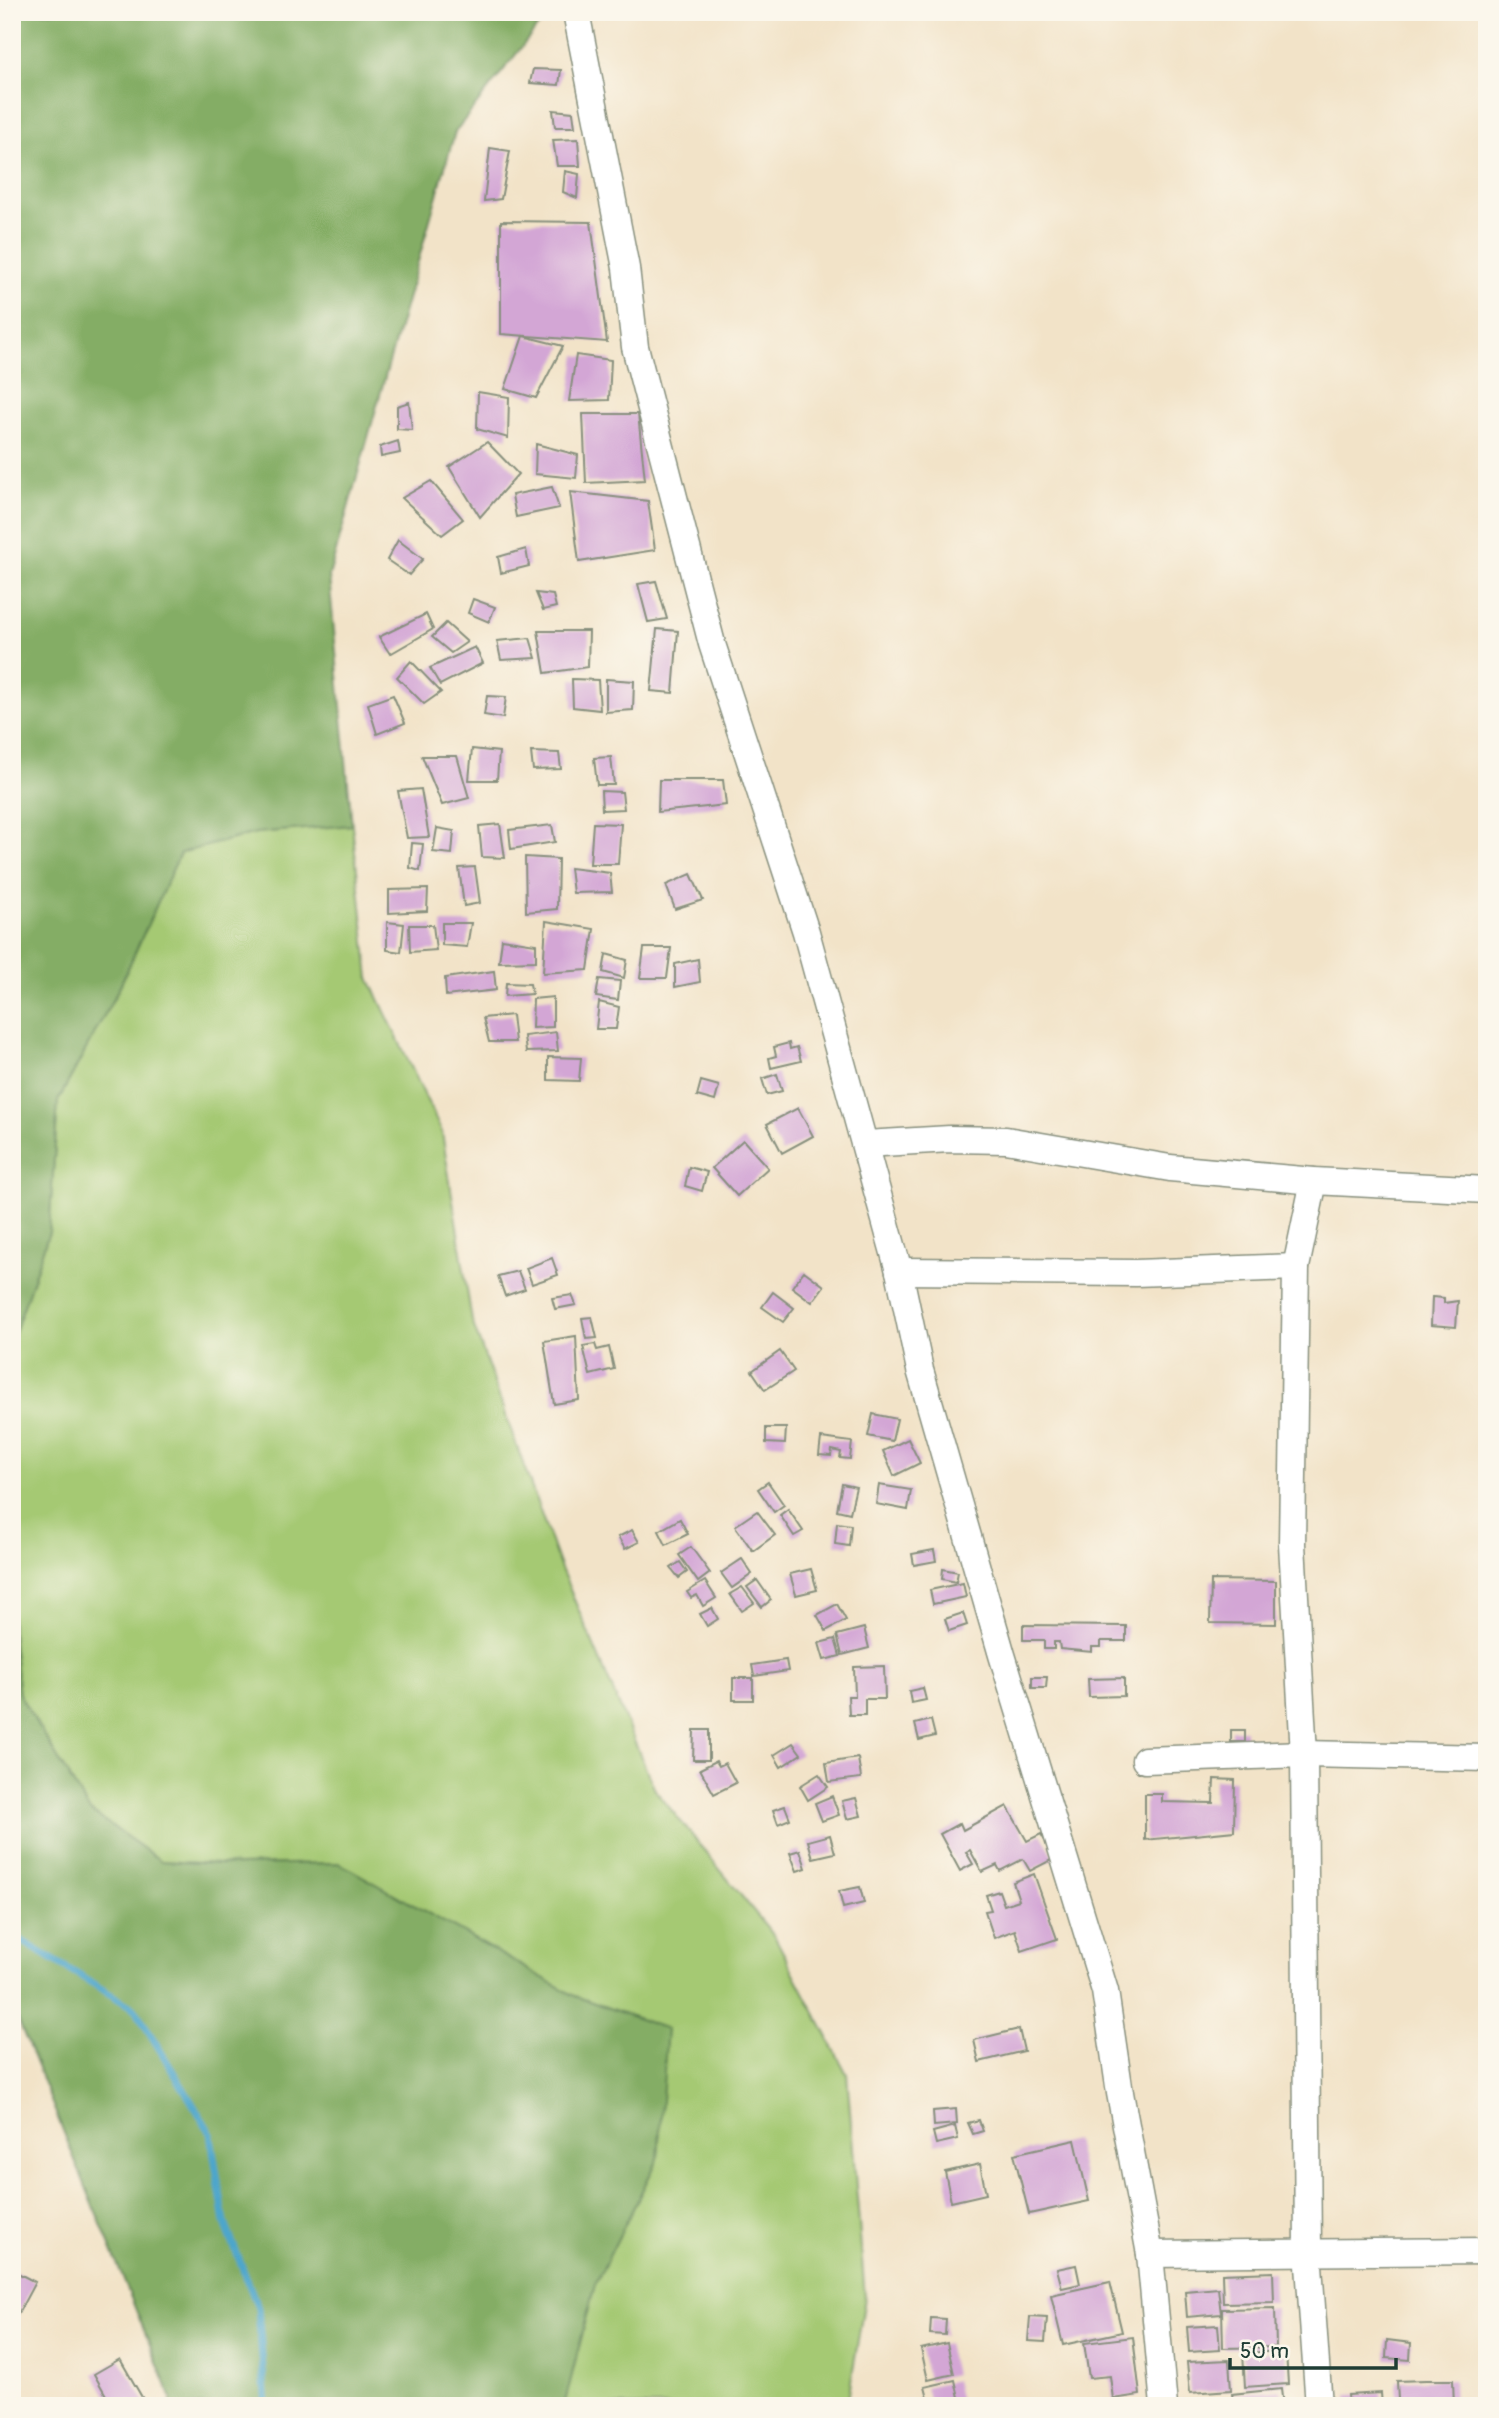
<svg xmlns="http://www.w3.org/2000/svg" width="1499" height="2418" font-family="Pangolin,sans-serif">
	<rect width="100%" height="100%" fill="#fbf7ec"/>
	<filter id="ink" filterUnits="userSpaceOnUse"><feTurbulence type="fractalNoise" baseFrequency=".0143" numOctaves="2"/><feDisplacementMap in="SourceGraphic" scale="14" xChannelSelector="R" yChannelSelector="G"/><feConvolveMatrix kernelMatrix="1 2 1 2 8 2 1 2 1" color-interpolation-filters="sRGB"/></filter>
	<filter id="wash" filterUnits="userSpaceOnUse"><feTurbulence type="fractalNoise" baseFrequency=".00686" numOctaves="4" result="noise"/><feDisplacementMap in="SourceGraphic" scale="28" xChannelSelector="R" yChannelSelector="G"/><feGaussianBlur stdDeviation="1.57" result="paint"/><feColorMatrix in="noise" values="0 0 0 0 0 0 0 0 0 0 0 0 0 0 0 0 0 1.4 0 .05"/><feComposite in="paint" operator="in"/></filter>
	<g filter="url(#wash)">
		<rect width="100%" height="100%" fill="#f2e3c8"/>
		<!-- green -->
		<path fill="#a5c973" stroke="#628354" stroke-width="2" d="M352,825L369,978L442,1132L472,1321L559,1564L655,1790L775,1937L847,2074L865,2298L847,2406H564L595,2284L658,2159L666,2029L575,1996L339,1863L238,1865L161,1861L89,1810L19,1694L12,1632V1341L49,1232L58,1101L119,988L180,852L256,833Z"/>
		<!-- forest -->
		<g fill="#84ad65" stroke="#52754c" stroke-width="2">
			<path d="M12,12H582L539,25L455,132L385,377L329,576L352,825L256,833L180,853L119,988L58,1101L49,1232L12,1341Z"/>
			<path d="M12,1632L19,1694L89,1810L161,1861L238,1865L339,1863L575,1996L667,2029L658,2159L595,2284L564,2406H169L172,2399L12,2005Z"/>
		</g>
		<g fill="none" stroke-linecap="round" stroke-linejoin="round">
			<!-- stream -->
			<path stroke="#4ea6cb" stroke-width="7" d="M12,1935L135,2009L210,2132L225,2223L258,2308L266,2406"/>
		</g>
		<g id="blocks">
			<!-- building -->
			<g fill="#d3a6d5">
				<path d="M533,69L561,70L559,85L530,83Z"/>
				<path d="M553,110L573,112L575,127H555Z"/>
				<path d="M578,139L580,166H557L553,140Z"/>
				<path d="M490,148L510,151L501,199L484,201Z"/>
				<path d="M565,171L579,174L577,198L563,192Z"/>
				<path d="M501,221L591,222L607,342L501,334Z"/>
				<path d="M523,336L563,346L536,398L505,389Z"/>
				<path d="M576,355L611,360L609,400L569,401Z"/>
				<path d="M478,392L509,397L508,438L477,429Z"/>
				<path d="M409,402L412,430L397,429V406Z"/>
				<path d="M583,414H638L645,480L586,483Z"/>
				<path d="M398,441L400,453L381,457L380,447Z"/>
				<path d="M487,442L518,474L480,517L449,467Z"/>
				<path d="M536,444L578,455L576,478L535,474Z"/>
				<path d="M431,481L463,519L442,535L402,498Z"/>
				<path d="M552,487L559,508L516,517L512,495Z"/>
				<path d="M570,492L648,501L655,550L579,562Z"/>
				<path d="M398,540L423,559L409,575L387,560Z"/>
				<path d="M526,549L529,566L501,573L498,557Z"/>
				<path d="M656,581L667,619L648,622L638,584Z"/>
				<path d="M536,593L553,595L556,607L543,610Z"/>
				<path d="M473,599L495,607L489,622L468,613Z"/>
				<path d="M426,614L433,629L390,654L379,637Z"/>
				<path d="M446,623L467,642L451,653L432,637Z"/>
				<path d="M657,629L678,631L673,693L651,691Z"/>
				<path d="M538,631H589L588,667L545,673Z"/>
				<path d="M530,638L536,658L501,660L497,641Z"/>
				<path d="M475,647L483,663L440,685L430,668Z"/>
				<path d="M411,661L441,692L424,704L397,677Z"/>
				<path d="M572,679L598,680L600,710L573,707Z"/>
				<path d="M606,679L634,681L633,710L606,712Z"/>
				<path d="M393,695L405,723L377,734L368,704Z"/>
				<path d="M487,696L506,697L503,718L484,715Z"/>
				<path d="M472,749L499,752L497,780H469Z"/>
				<path d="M531,752L559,753L561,769L533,770Z"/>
				<path d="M422,756H457L469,798L442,805Z"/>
				<path d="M611,757L614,785H597L594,758Z"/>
				<path d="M659,780H723L726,805L658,812Z"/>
				<path d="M421,789L429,837L407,838L398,791Z"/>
				<path d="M601,791L622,792L624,809L602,810Z"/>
				<path d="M593,823L621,824L618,864H590Z"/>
				<path d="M500,824L505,858L482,857L479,826Z"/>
				<path d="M552,825L555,842L511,849L509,830Z"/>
				<path d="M437,828L454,831L452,854L433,852Z"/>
				<path d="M412,843L423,844L420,871L410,868Z"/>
				<path d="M525,857L558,859L557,909L526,912Z"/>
				<path d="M475,867L480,903L464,906L459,868Z"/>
				<path d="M570,868L610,873L612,892L573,893Z"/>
				<path d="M691,874L703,900L675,909L666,885Z"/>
				<path d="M428,889L427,911L389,913V890Z"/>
				<path d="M546,921L594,929L588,970L543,973Z"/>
				<path d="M387,922L404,924L401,952L387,950Z"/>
				<path d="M442,923H471L467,947L442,945Z"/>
				<path d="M409,925H433L436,950L410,952Z"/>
				<path d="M502,939L536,944V961L499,962Z"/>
				<path d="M644,948H671L667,978H640Z"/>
				<path d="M606,954L627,960L624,978L603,972Z"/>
				<path d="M698,959L700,982L675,987V964Z"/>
				<path d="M494,971L496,990L446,996L445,978Z"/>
				<path d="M599,979L620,981L618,1000L596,997Z"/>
				<path d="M506,983L530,984L532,994L505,996Z"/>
				<path d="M553,997V1027L532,1028L533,999Z"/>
				<path d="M599,1002L619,1007L616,1029H596Z"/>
				<path d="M512,1015L515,1042H489L483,1018Z"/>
				<path d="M556,1032L558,1051L526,1052L524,1036Z"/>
				<path d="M789,1043L790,1049L797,1047L801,1061L771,1068L769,1058L776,1056L774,1047Z"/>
				<path d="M548,1057L581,1058L579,1081L548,1080Z"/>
				<path d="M777,1074L782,1091L767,1095L762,1079Z"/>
				<path d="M701,1081L719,1086L715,1101L697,1096Z"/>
				<path d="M798,1108L813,1136L782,1153L767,1124Z"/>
				<path d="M743,1140L768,1168L737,1196L712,1168Z"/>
				<path d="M689,1167L707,1172L702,1191L685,1186Z"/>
				<path d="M552,1258L558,1275L532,1284L526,1268Z"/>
				<path d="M518,1271L525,1289L505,1296L498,1276Z"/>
				<path d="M804,1271L824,1286L812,1302L792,1287Z"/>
				<path d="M773,1292L794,1308L783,1322L762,1307Z"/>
				<path d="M572,1295L576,1305L555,1309L552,1298Z"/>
				<path d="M1432,1297L1444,1298V1303L1458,1301L1456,1327L1431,1325Z"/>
				<path d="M592,1317L597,1338L586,1339L582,1318Z"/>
				<path d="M576,1336L579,1400L554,1404L544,1341Z"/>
				<path d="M595,1344L597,1350L609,1347L614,1369L590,1375L583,1346Z"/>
				<path d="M780,1351L794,1371L765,1390L752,1371Z"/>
				<path d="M873,1414L897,1419L892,1441L868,1436Z"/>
				<path d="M766,1428H786L785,1444L766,1443Z"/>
				<path d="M821,1438L852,1442L850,1459L840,1458L841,1452L832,1450L831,1456L819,1455Z"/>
				<path d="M908,1439L920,1463L894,1476L883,1451Z"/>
				<path d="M768,1482L784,1505L774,1512L758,1489Z"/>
				<path d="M842,1484L856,1487L850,1513L837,1510Z"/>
				<path d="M879,1485L911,1490L908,1510L876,1504Z"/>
				<path d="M788,1509L803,1531L794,1536L780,1515Z"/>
				<path d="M757,1511L775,1535L753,1551L735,1526Z"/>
				<path d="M680,1519L688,1534L666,1545L659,1531Z"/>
				<path d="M837,1523L851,1525L849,1546L835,1544Z"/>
				<path d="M632,1530L639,1542L625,1549L618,1537Z"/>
				<path d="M691,1547L710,1573L698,1582L679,1555Z"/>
				<path d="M934,1550L936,1561L914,1565L912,1554Z"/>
				<path d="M742,1559L752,1574L732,1588L721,1573Z"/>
				<path d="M680,1562L687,1572L679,1578L671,1568Z"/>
				<path d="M811,1569L817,1590L796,1595L790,1574Z"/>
				<path d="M943,1569L958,1572L956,1582L942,1579Z"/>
				<path d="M757,1580L771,1600L762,1607L747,1587Z"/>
				<path d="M1211,1580L1276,1581V1624L1210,1623Z"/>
				<path d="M705,1581L716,1598L703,1606L697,1595L691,1598L687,1592Z"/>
				<path d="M963,1583L966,1597L933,1604L930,1590Z"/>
				<path d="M742,1587L754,1603L742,1611L730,1594Z"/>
				<path d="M837,1604L846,1620L826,1631L817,1615Z"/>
				<path d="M712,1608L718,1619L707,1626L700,1614Z"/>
				<path d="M963,1613L967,1625L949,1631L945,1619Z"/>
				<path d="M1023,1625L1126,1626V1641H1101V1647H1092V1652L1060,1649L1059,1642H1054V1649H1044V1640H1023Z"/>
				<path d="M864,1628L869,1648L842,1655L837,1635Z"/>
				<path d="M835,1639L840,1656L824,1660L819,1643Z"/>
				<path d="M786,1660L788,1671L754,1676L752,1665Z"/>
				<path d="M884,1666L885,1699H865V1715H849L848,1696H855L854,1667Z"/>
				<path d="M1032,1677H1047L1046,1688H1032Z"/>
				<rect x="733" y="1678" width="20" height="22"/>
				<path d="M1124,1678V1696L1089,1697L1088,1679Z"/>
				<path d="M923,1688L926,1700L911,1703L909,1691Z"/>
				<path d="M931,1720L935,1736L919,1740L915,1724Z"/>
				<path d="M694,1730H709V1760H693Z"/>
				<rect x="1231" y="1730" width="14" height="12"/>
				<path d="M793,1743L801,1754L781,1767L774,1755Z"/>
				<path d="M858,1758L861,1778L829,1782L826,1763Z"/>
				<path d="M716,1761L719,1766L725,1763L736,1783L714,1794L700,1769Z"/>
				<path d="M819,1774L828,1787L808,1800L800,1786Z"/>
				<path d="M1214,1779L1235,1780L1234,1831L1145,1840V1794H1162V1802L1213,1803Z"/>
				<path d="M832,1796L839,1815L822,1821L815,1803Z"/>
				<path d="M856,1798L861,1816L847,1819L842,1801Z"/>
				<path d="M785,1806L790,1819L778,1824L773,1810Z"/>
				<path d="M1007,1806L1027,1841L1041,1834L1055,1858L1030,1871L1023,1859L1000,1871L997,1865L982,1872L970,1850L966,1852L973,1864L960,1871L940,1834L960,1823L963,1830Z"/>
				<path d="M830,1835L835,1853L813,1858L808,1841Z"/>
				<path d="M800,1850L806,1868L797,1871L790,1853Z"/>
				<path d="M1034,1874L1057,1939L1022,1951L1015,1930L994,1938L985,1911L991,1910L986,1895L999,1891L1004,1905L1019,1900L1013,1882Z"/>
				<path d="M860,1887L864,1903L843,1908L839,1891Z"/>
				<path d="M1019,2029L1024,2051L979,2062L974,2040Z"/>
				<path d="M956,2109L957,2124L934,2126L933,2111Z"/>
				<path d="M979,2120L983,2131L973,2134L968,2123Z"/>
				<path d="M955,2126L958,2139L936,2144L933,2132Z"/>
				<path d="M1075,2140L1089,2201L1029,2214L1014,2154Z"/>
				<path d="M980,2164L986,2194L951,2202L945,2172Z"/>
				<path d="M1076,2265L1080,2284L1062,2288L1057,2269Z"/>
				<path d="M12,2270L35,2282L12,2325Z"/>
				<path d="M1273,2272L1274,2302L1223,2303L1222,2274Z"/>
				<path d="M1110,2282L1122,2332L1063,2345L1051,2295Z"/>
				<path d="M1218,2288L1221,2314L1187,2317L1185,2291Z"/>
				<path d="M1275,2308L1276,2347L1223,2348L1222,2309Z"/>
				<path d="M1030,2317L1047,2318L1045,2342L1028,2341Z"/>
				<path d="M931,2318L946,2319L945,2335L930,2334Z"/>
				<path d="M1218,2325L1220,2350L1189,2352L1187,2327Z"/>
				<path d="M1133,2337L1140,2395L1113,2399L1110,2376L1089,2378L1084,2343Z"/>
				<path d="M1387,2340L1411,2343L1410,2360L1386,2358Z"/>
				<path d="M947,2343L954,2374L928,2380L921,2349Z"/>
				<path d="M1286,2351L1288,2384L1245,2387L1243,2353Z"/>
				<path d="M120,2359L147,2406H112L94,2374Z"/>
				<path d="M1229,2360L1231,2390L1190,2393L1187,2362Z"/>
				<path d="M955,2380L961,2406H930L925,2387Z"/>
				<path d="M1426,2380H1453L1454,2406H1426V2400H1398L1397,2381Z"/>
				<path d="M1281,2389L1283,2406H1234L1232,2394Z"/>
				<path d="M1381,2393L1382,2406H1349L1348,2395Z"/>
			</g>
		</g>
	</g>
	<g filter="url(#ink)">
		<use href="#blocks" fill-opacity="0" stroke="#88907e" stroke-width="2"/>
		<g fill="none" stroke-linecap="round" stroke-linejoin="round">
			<!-- minor casing -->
			<g stroke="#88907e" stroke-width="29">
				<g id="minor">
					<path d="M576,12L626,268L635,347L712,644L806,932L899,1271L920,1370L1002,1655L1105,1991L1120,2093L1150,2254L1164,2406"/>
					<path d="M865,1144L950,1139L1006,1140L1170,1168L1314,1181L1487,1190"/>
					<path d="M1314,1181L1296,1267L1292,1544L1304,1754L1308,2251L1319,2406"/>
					<path d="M899,1271L1136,1273L1296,1267"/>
					<path d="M1145,1760L1304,1754L1487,1758"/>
					<path d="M1150,2254L1487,2251"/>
				</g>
			</g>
			<!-- minor -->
			<use href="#minor" stroke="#fff" stroke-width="26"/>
		</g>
	</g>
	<!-- margin -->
	<rect width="1499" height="2418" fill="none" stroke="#fbf7ec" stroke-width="42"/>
	<!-- scale -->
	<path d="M1230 2358v10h166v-10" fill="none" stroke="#1f3d34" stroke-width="3.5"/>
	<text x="1240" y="2358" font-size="21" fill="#1f3d34" stroke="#fbf7ec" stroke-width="5" paint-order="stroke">50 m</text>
</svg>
